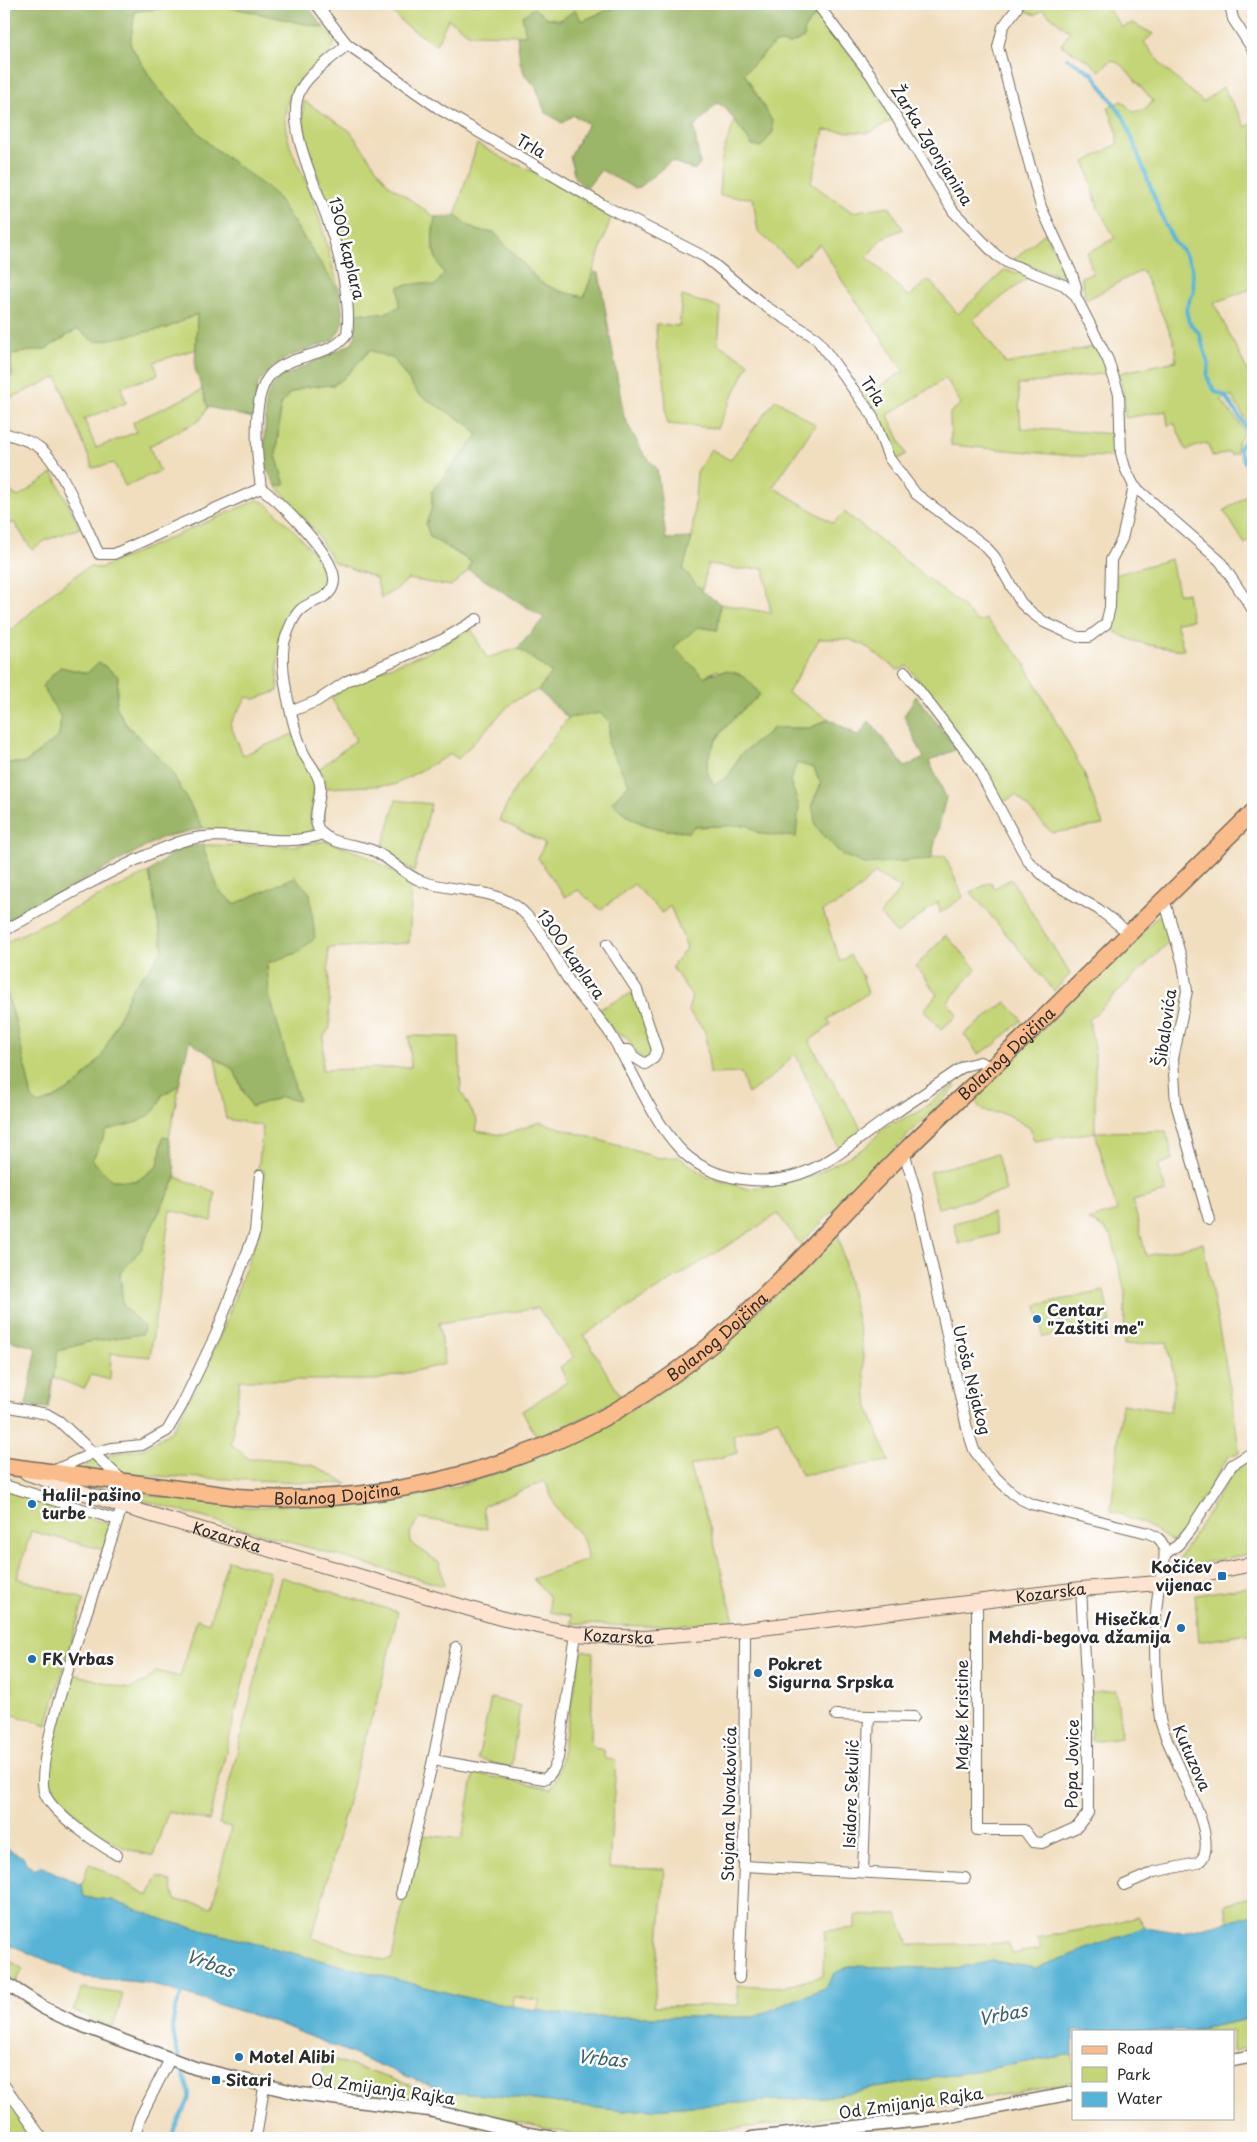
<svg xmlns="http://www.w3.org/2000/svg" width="1257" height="2142" font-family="'Playpen Sans',sans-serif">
	<rect width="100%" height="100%" fill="#fff"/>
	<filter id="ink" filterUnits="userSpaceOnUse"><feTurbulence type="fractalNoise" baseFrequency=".02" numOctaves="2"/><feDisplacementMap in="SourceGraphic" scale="10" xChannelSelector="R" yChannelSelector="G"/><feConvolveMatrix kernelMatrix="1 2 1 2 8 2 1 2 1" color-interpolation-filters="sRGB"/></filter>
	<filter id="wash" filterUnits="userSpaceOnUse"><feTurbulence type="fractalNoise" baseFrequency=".0096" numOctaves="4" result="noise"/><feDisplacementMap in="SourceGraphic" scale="20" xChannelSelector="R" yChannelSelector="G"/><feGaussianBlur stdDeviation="1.12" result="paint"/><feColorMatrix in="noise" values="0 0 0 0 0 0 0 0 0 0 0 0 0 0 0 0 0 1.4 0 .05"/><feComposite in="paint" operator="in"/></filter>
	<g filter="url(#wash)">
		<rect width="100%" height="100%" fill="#f1debf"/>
		<!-- green -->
		<g fill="#c4d577" stroke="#788051">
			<path d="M386,4H622L582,21L523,16L526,35L470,34L448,19L436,45L404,24Z"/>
			<path d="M1023,4H1104L1122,27L1133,23L1153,34L1144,42L1164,68L1203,102L1223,87L1246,127L1253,123V288L1214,303L1253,382V425L1250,427L1231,395L1221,400L1243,428L1244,433L1237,444L1236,453L1231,455L1229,452L1213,457L1207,443L1186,450L1175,424L1168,425L1166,411L1125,418L1124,397L1119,373L1176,361L1174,341L1142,270L1086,300L1081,277L1093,273L1087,253L1115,238L1098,208L1085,162L1117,144V131L1108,107L1122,101L1133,112L1146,109L1153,101L1123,66L1112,60L1099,71L1090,62L1061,45L1070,32L1043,10L1035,15L1021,8Z"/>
			<path d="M220,5L324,28C328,32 334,37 334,43C335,55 313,65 306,72C294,84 284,103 285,120C286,149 305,175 314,202C324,232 331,263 340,293L275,194L209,144L155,85L130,44L135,11Z"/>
			<path d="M819,13L869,81L893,120L868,133L824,130L811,183L852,212L889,206L903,229L882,238L867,257L909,297L928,279L958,314L1005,270L1030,276L973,319L1006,364L1097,346L1108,373L1018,385L1021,428L1115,434L1116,457L1074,456L951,445L950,413L961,404L946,378L888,415L906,454L895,461L865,396L904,371L841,279L820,244L795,265L758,231L753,198L720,196C719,163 722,152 735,121L752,145L772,121L744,73L775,43L790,44Z"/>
			<path d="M304,101L350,131L388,184L435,217C431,243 430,251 445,274L435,286L423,283L399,287L400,307L383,314L354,313C350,278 341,246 331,212C321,181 298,133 304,101Z"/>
			<path d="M477,144L508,161L551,179L611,218L584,298L559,291L540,282L494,232L477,231L455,216Z"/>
			<path d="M1045,233L1071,282L1068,284L1058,275L1013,260Z"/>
			<path d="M682,296L721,308L718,344L749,363L717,428L667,424L664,377L657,350L656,324L679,326Z"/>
			<path d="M197,314L196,349L154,362L158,375L121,387L126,403L84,419L96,448L136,432L133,422L202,390L208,407L200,420L149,446L160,471L125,486L114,463L93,468L57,377L6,400L11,432L4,429V386L12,376L11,354L46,349L78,329L167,328Z"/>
			<path d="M370,350L394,359L418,394L469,425L478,436L432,491V507L426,524L430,537L471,562L469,570L451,586L408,579L400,587L381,598L376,578L334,562L315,531L276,486L284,485L276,455L281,405L289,394L305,387L334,385L344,378Z"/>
			<path d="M776,399L815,425L773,487L833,523L844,512L960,604L978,622L986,619L1022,659L1084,773L1103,825L1052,833L1016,795L1002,803L985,772L908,666L898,670L864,645L848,639H819L788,693L829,719L810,728H774L740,755L728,777L714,786C712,782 708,776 707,771C705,741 740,712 760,695L717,670L704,677L673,647L698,627L717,630L720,604L771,613L764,568L737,569L708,564L702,591L683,569L692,538L697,472L711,449L730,460Z"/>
			<path d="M53,473L80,528L46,540L32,550L14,522L4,528V487L18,497Z"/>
			<path d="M1253,491V537L1245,544L1224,511Z"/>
			<path d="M257,500L266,503C282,519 330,562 327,584L290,609L277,666L278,691L255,699L247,697L230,724L243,755L293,734L315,783L310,818L313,829L311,832L292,838L203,828L170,769L126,724L116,706L118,676L87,673L60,667L43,686L61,718L59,736L25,763H4V637L53,592L88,567L101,568Z"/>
			<path d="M1171,559L1178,593H1187L1192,620L1176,622L1184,650C1157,647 1130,644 1109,627L1115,611V575Z"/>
			<path d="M471,629L487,658L518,648L552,673L538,690L513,701L458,759L451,754L394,785L325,788V780L319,769L356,740L331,698L352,682L428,652Z"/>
			<path d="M600,713L610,722L608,745L629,784L612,802C634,826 657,830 689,832L694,827L747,825L760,834L799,807L790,780L796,763L814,768L821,784L812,804L864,864L945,856L963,897L940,913L938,902L897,934L880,915L901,888L875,873L850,897L823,911L840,962L850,955L862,975L868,993L828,1019L831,1025L809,1041L862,1130L839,1149L795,1053L774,1075L748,1094L741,1073L710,1074L705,1031L688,1011L692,996L672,967L687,947L670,906L662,913L634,884L601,910L578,890L565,897L538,858L545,843L499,820L516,787L568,718Z"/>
			<path d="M396,800L431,804L414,872L382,848Z"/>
			<path d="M326,841L365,855L412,883L409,943L328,948L330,1028L324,1036L322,1070L411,1067L409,1036L459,1037L461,1091L477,1121L475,1131L503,1135L540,1122L659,1158L679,1157L707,1177L749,1189L811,1177L866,1147L886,1126L917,1113L954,1085L956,1087L800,1244L778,1214L584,1335L621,1397L587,1416L537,1438L522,1411L567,1382L560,1367L574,1357L538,1308L439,1323L445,1364L376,1380H240L231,1444L249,1459L284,1460L315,1466L347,1484L132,1475L119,1471L102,1458L114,1453L143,1449L172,1431L200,1379L222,1332L259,1232L264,1170H258L263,1126L226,1119L215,1058L234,1070L243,1092L268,1102L281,1097L298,1101L269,994L267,963L297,953L295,877L235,904L219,891L202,845L292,846Z"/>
			<path d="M149,872L163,949L148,970L133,986L102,1056L78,1084L51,1100L38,1105L32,1099L15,1020L4,984V943Z"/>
			<path d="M1011,879L1070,974L1054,991L971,892L991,882L994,888Z"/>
			<path d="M1159,915L1163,919L1170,941L1089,1020L1095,1054V1132L1166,1131L1173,1159L1158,1165L1166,1192L1133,1201L1146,1256L1203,1243L1233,1404L1239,1452L1228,1457L1178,1539L1173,1543C1153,1526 1134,1519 1111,1511L1122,1404L1170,1412L1175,1381L1167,1342L1124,1345L1125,1293L1112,1237L1104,1228L1088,1220L1117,1211L1095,1132L1034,1141L1030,1128L1006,1114L983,1111L972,1098Z"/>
			<path d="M946,935L976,969L948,1002L957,1015L941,1030L924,1010L937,994L916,966Z"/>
			<path d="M634,992L652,1045L650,1056L646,1060L638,1055L626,1036L615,1033L598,1010Z"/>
			<path d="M1006,1002L1022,1020L994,1045L978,1054L964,1034Z"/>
			<path d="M179,1085L169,1138L163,1137L158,1166L137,1181L112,1180L92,1160L107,1130C132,1123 154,1122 162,1095Z"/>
			<path d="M997,1154L1006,1191L938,1208L929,1172Z"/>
			<path d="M176,1177L215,1192L212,1221L170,1210L150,1357L111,1353L110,1380L91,1375L84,1389L53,1377L58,1351L88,1342L142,1334L144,1327L123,1306L120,1274L141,1249Z"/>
			<path d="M992,1213L998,1234L959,1244L954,1223Z"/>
			<path d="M838,1233L861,1338L868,1407L889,1461L801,1475L778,1419L733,1436L737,1453L689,1466L710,1527L734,1621C677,1627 628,1627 571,1623L572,1616L550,1612L549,1596L533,1579L587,1560C585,1529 573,1532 558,1510C553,1502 549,1490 545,1481L483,1506L487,1529L419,1518L410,1533L411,1543L440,1563L444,1586L93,1486L192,1501L251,1507L387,1500L414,1497L466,1484L534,1458L584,1436L652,1398L710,1354L799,1274Z"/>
			<path d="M1104,1291L1110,1323L1043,1337L1037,1305Z"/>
			<path d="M1253,1458V1553L1184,1567L1179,1559L1232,1474L1237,1468Z"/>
			<path d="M96,1460L107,1472L86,1470L85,1465Z"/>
			<path d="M4,1489L111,1525L104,1550L31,1531L17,1578L84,1599L47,1725L4,1712Z"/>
			<path d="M228,1560L270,1572L209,1821L168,1812L153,1856C143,1853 132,1851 123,1847C104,1839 56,1802 51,1782C45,1761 67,1697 73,1674L129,1689L145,1682L157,1671L180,1677L197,1619L209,1623Z"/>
			<path d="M281,1577L398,1612L378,1698L362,1748L312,1938L384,1960L392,1959L403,1903L424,1835L462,1839L474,1773L551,1789L558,1776L580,1656L584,1650L593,1653L591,1741L594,1748L604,1750L605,1759L616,1760L609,1868L665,1869L654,2006L739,2005L737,1985L783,1987L823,1976L825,1931L855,1928V1916L897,1914L909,1945L1008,1943L1012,1954L1040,1949L1037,1938L1107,1925L1138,1916L1145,1927L1036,1968L993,1961L957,1969L850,1966L835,1973L826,1987L754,2017H580L537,2010L539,2000L514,1997L512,2007L476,2000L167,1921L111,1900L84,1897L82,1885L89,1863L149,1896L158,1876L171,1882L175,1900L212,1907L231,1827L219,1824Z"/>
			<path d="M1253,1586V1633L1199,1642L1195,1595Z"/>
			<path d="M1116,1690L1122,1737L1091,1741L1090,1692Z"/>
			<path d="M491,1698L520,1706L511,1768L478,1759Z"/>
			<path d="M1253,1896V1915L1228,1923L1225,1904Z"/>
			<path d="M4,1957L23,1969L16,1982L4,1974Z"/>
			<path d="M82,1988L123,1994L113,2027L73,2011Z"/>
			<path d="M1253,2018V2047L1233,2051V2031H1190Z"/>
			<path d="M1073,2054V2082L950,2104L671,2136L575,2135L432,2102L319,2088L326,2057L434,2093V2088L445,2092L511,2097L622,2111L824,2097Z"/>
			<path d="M7,2098L37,2138H4V2102Z"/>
		</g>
		<!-- forest -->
		<g fill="#9bb668" stroke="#63704a">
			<path d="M4,4H306L324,28L220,5L135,11L130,44L155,85L209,144L275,194L340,293L343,322L338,333L331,341L290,356L273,366L258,383L253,418L208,407L195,369L197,314L167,328L95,342L77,329L46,349L11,354L12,376L4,386Z"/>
			<path d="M622,4H809L819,13L805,26L804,38L790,44L775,43L744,73L772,121L773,132L761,147L752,145L725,107L717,103L694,128L700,165L694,170L671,161L640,187L634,188L601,170L587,188L575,179L570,156L588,124L573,115L562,123L545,112L536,87L525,75L520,62L517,35H526L522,16L534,8L547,18L559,21L575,10L582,21Z"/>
			<path d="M455,216L477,231L494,232L540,282L559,291L584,297L593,272L599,273L624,417L643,453L657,469L666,539L692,538L683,569L702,591L720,604L718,630L698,627L674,647L704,677C729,665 745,672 760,695C738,713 706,739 707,771C708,775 712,781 714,785L728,777L740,755L774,728H810L829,719L859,736L869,721L905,767L924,758L904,716L916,696L957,749L929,761L946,797L931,859L864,864L842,855L816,827L812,804L821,784L814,768L797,763L790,780L799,807L796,837L760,834L747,825L694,827L689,832C657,830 635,826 612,802L629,784L608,745L610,722L600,713L568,718L538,690L552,673L518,648L544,618L469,570L471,561L430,537L426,524L432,507V491L478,435L469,425L418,394L394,359L370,350L344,378L334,385L305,387L289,394L281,405L276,455L285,485L276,486L264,464L266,399L276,380L351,344L356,336L354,313L383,314L399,307V286L423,283L435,286L444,274C431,251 431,243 435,217Z"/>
			<path d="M99,662L118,676L116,706L125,724L170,769L203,828L161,838L4,924V763H25L59,736L61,718L42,686L60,667L87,673Z"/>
			<path d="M202,845L219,891L235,904L295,877L310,893L315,938L297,953L267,963L269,994L299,1101L281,1097L251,1107L234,1070L189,1041L179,1085L162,1095C154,1123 132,1123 107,1130L92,1160L112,1180L137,1181L158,1166L163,1137L169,1138L176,1177L141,1249L120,1274L123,1306L144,1327L142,1334L88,1342L58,1351L48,1408L26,1405L37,1348L4,1339V984L15,1020L32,1098L38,1104L51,1100L78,1084L102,1056L133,986L148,970L163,949L149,872L179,848Z"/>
		</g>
		<!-- sand -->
		<path fill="#eeda9e" stroke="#8c8264" d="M513,1997L540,2000L537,2010L512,2007Z"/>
		<!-- water -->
		<path fill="#58b4d6" stroke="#427080" d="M4,1847L23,1857L26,1864L34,1869L40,1866L82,1885L84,1897L111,1900L167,1921L476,2000L580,2017H754L826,1987L835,1973L850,1966L957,1969L993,1961L1036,1968L1145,1927L1182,1933L1253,1915V2018L1190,2031H1073V2054L824,2097L622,2111L511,2097L445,2092L275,2022L148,1983L85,1977L4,1942Z"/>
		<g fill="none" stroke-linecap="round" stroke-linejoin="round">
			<!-- stream -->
			<g stroke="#58b4d6" stroke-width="4">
				<path d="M1067,58L1093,74L1124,118L1164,222L1174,242L1183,251L1192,266L1194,291L1187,306V315L1189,322L1199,333L1209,366L1207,375L1210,384L1216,392L1225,396L1247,428V437L1239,448C1241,458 1249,467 1253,477"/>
				<path d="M178,2003C169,2022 174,2040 179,2059"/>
				<path d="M178,2003L184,1989"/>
				<path d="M172,2138C174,2120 187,2111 189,2097C190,2087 183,2076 180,2066"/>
			</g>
		</g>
	</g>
	<g filter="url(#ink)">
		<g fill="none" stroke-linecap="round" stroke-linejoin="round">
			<!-- minor casing -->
			<g stroke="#706a5f" stroke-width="12">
				<g id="minor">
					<path d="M316,4L347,44L441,110L605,206L705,257L765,306L816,338L872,415L889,458L916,494L984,545L994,556L1021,603L1032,613L1044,622L1068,633L1078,637H1089L1106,624L1110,607L1111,560L1122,539L1134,486L1220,561L1253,610"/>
					<path d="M817,4L871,75L953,211L996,255L1008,263L1064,285L1075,295L1108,360L1119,394L1121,453L1125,468L1134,486"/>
					<path d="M1017,4V8L1003,27L998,47L1041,207L1072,274L1076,287L1075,295"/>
					<path d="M1230,4L1233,19L1253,50"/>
					<path d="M347,44C333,59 311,71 301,89C283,122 316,185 327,218C338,248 352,302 347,334C337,349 321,351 304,357C293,360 278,366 270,375C250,398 257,459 261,488C281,503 332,553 334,578C335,600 312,599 300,610C293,617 289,628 286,637C276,663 293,727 303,752C308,763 319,773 320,785C322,798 312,815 318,828C327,845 358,844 374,851C391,859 403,874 421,881C451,892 488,887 516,906C540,923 556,963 573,987C585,1004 601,1018 611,1035C634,1072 649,1114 678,1147C709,1182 768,1189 810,1170C840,1157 865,1133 892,1115C916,1099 940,1083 964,1066L980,1062L992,1067"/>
					<path d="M4,433C16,437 30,440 40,448C62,465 86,528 99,554H114L261,488"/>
					<path d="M905,672L975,763L1028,861L1049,881L1098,909L1129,933"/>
					<path d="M292,711L317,701L347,681L444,639L477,619"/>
					<path d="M1164,899L1183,964L1187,991L1173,1059L1176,1103L1209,1220"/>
					<path d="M4,931C50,905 96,878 145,856C164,848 182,839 203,837C245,832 282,849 323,834"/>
					<path d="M607,944L637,990L657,1050L654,1058L645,1064L634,1057L629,1050H619"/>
					<path d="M904,1152L917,1195L967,1428L974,1450L989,1471L1012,1493L1021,1499L1031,1504L1148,1533C1156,1536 1162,1539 1164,1548C1167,1563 1159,1578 1158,1593C1153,1633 1155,1679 1160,1719C1163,1745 1229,1847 1197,1863L1154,1872L1124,1885"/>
					<path d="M4,1406L47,1414L59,1421L122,1480"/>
					<path d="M55,1470L93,1453L112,1448L142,1445L167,1431L181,1407L216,1334L255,1232L260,1175"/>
					<path d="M4,1485L118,1520"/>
					<path d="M1165,1554L1178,1545L1190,1530L1232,1465L1253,1452"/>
					<path d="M977,1601V1830H1024L1033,1842L1042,1843L1077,1827L1088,1813V1710L1081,1589"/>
					<path d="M836,1715L869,1716"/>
					<path d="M433,1760L544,1779C552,1775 555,1766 558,1758L576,1634"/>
					<path d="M117,1855C98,1844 53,1814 45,1794C29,1758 109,1555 122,1506"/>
					<path d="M744,1866L965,1878"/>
					<path d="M863,1872L869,1716L914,1717"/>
					<path d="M401,1894L433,1760L456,1647"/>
					<path d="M739,1978L744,1866L745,1630"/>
					<path d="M4,2085L42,2138"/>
					<path d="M134,2138L140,2118L170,2059"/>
					<path d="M256,2138L264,2087"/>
				</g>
			</g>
			<!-- tertiary casing -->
			<g stroke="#706a5f" stroke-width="15">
				<g id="tertiary">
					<path d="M4,1982L42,2007L73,2022L195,2068L301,2094L429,2110L529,2134L554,2138"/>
					<path d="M1233,2060L1253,2056"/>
					<path d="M752,2138L940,2118L1073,2093"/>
				</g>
			</g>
			<!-- secondary casing -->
			<g stroke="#706a5f" stroke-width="16">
				<g id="secondary">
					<path id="s1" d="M27,1473L122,1506L504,1619L576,1634L604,1636L644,1638L745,1630L1081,1589L1159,1583L1253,1564"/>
				</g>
			</g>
			<!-- primary casing -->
			<g stroke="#706a5f" stroke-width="19">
				<g id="primary">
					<path id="s2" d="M4,1466L238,1497C408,1509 581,1454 712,1344C781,1285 841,1214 906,1150C954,1102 1005,1057 1053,1009C1119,943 1186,878 1253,812"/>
				</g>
			</g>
			<!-- minor -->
			<use href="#minor" stroke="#fff" stroke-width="10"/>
			<!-- tertiary -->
			<use href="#tertiary" stroke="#fff" stroke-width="12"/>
			<!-- secondary -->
			<use href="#secondary" stroke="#fde4d1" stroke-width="14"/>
			<!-- primary -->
			<use href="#primary" stroke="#fabc8b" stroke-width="16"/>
		</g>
	</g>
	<!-- markers -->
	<g fill="#1f6fb2" stroke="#fff" stroke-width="2">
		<circle cx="1037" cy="1319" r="5"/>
		<circle cx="32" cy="1504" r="5"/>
		<rect x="1217" y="1571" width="10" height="10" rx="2.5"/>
		<circle cx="1181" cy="1628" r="5"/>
		<circle cx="32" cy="1659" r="5"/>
		<circle cx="758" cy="1673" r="5"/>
		<circle cx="239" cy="2057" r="5"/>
		<rect x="211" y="2075" width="10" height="10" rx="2.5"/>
	</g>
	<g text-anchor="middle" stroke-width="5" stroke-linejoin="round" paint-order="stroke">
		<!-- street labels -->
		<g font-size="16" fill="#2b2b2b" stroke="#fff">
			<text transform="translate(932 145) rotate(58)" y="6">Žarka Zgonjanina</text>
			<text transform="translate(531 146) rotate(29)" y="6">Trla</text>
			<text transform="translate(347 248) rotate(76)" y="6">1300 kaplara</text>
			<text transform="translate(873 391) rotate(56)" y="6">Trla</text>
			<text transform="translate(571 954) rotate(55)" y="6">1300 kaplara</text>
			<text transform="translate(1165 1028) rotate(-82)" y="6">Šibalovića</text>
			<text dy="6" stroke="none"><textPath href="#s2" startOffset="1160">Bolanog Dojčina</textPath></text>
			<text dy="6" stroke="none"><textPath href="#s2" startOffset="755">Bolanog Dojčina</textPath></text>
			<text transform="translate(972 1380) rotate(76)" y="6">Uroša Nejakog</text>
			<text dy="6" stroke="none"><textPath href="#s2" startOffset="335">Bolanog Dojčina</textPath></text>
			<text dy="6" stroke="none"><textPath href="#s1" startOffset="210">Kozarska</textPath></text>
			<text dy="6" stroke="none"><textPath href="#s1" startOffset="1050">Kozarska</textPath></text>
			<text dy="6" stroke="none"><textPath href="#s1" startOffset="615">Kozarska</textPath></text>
			<text transform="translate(962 1715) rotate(-90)" y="6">Majke Kristine</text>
			<text transform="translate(1192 1758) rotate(66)" y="6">Kutuzova</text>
			<text transform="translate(1072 1764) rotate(-89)" y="6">Popa Jovice</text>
			<text transform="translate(851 1794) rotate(-88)" y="6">Isidore Sekulić</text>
			<text transform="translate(729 1804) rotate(-89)" y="6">Stojana Novakovića</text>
			<text transform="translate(383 2089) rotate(8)" y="6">Od Zmijanja Rajka</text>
			<text transform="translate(911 2103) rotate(-8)" y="6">Od Zmijanja Rajka</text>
		</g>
		<!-- poi labels -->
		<g font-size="16" font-weight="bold" fill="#2b2b2b" stroke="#fff" text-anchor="start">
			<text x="1047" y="1316">Centar<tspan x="1047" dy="18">"Zaštiti me"</tspan></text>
			<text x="42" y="1501">Halil-pašino<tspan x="42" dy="18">turbe</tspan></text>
			<text x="1212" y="1573" text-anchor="end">Kočićev<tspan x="1212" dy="18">vijenac</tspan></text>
			<text x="1171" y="1625" text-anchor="end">Hisečka /<tspan x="1171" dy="18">Mehdi-begova džamija</tspan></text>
			<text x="42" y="1665">FK Vrbas</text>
			<text x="768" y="1670">Pokret<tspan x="768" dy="18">Sigurna Srpska</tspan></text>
			<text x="249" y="2063">Motel Alibi</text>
			<text x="226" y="2086">Sitari</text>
		</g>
		<!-- water labels -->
		<g font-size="18" font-style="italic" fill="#3d626f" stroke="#fff">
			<text transform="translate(210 1964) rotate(20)" y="6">Vrbas</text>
			<text transform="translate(1003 2015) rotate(-11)" y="6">Vrbas</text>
			<text transform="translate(602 2059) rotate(6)" y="6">Vrbas</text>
		</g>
	</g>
	<!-- margin -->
	<rect width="1257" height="2142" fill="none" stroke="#fff" stroke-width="20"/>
	<!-- legend -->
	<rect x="1072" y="2030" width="162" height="90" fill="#ffffff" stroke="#aaaaaa"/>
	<rect x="1082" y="2046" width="25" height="8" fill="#fabc8b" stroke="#aaaaaa"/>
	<text x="1117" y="2054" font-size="15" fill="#2b2b2b">Road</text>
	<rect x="1082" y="2067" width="25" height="15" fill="#c4d577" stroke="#aaaaaa"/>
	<text x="1117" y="2080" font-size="15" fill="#2b2b2b">Park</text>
	<rect x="1082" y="2092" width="25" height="15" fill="#58b4d6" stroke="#aaaaaa"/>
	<text x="1117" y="2104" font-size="15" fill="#2b2b2b">Water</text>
</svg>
